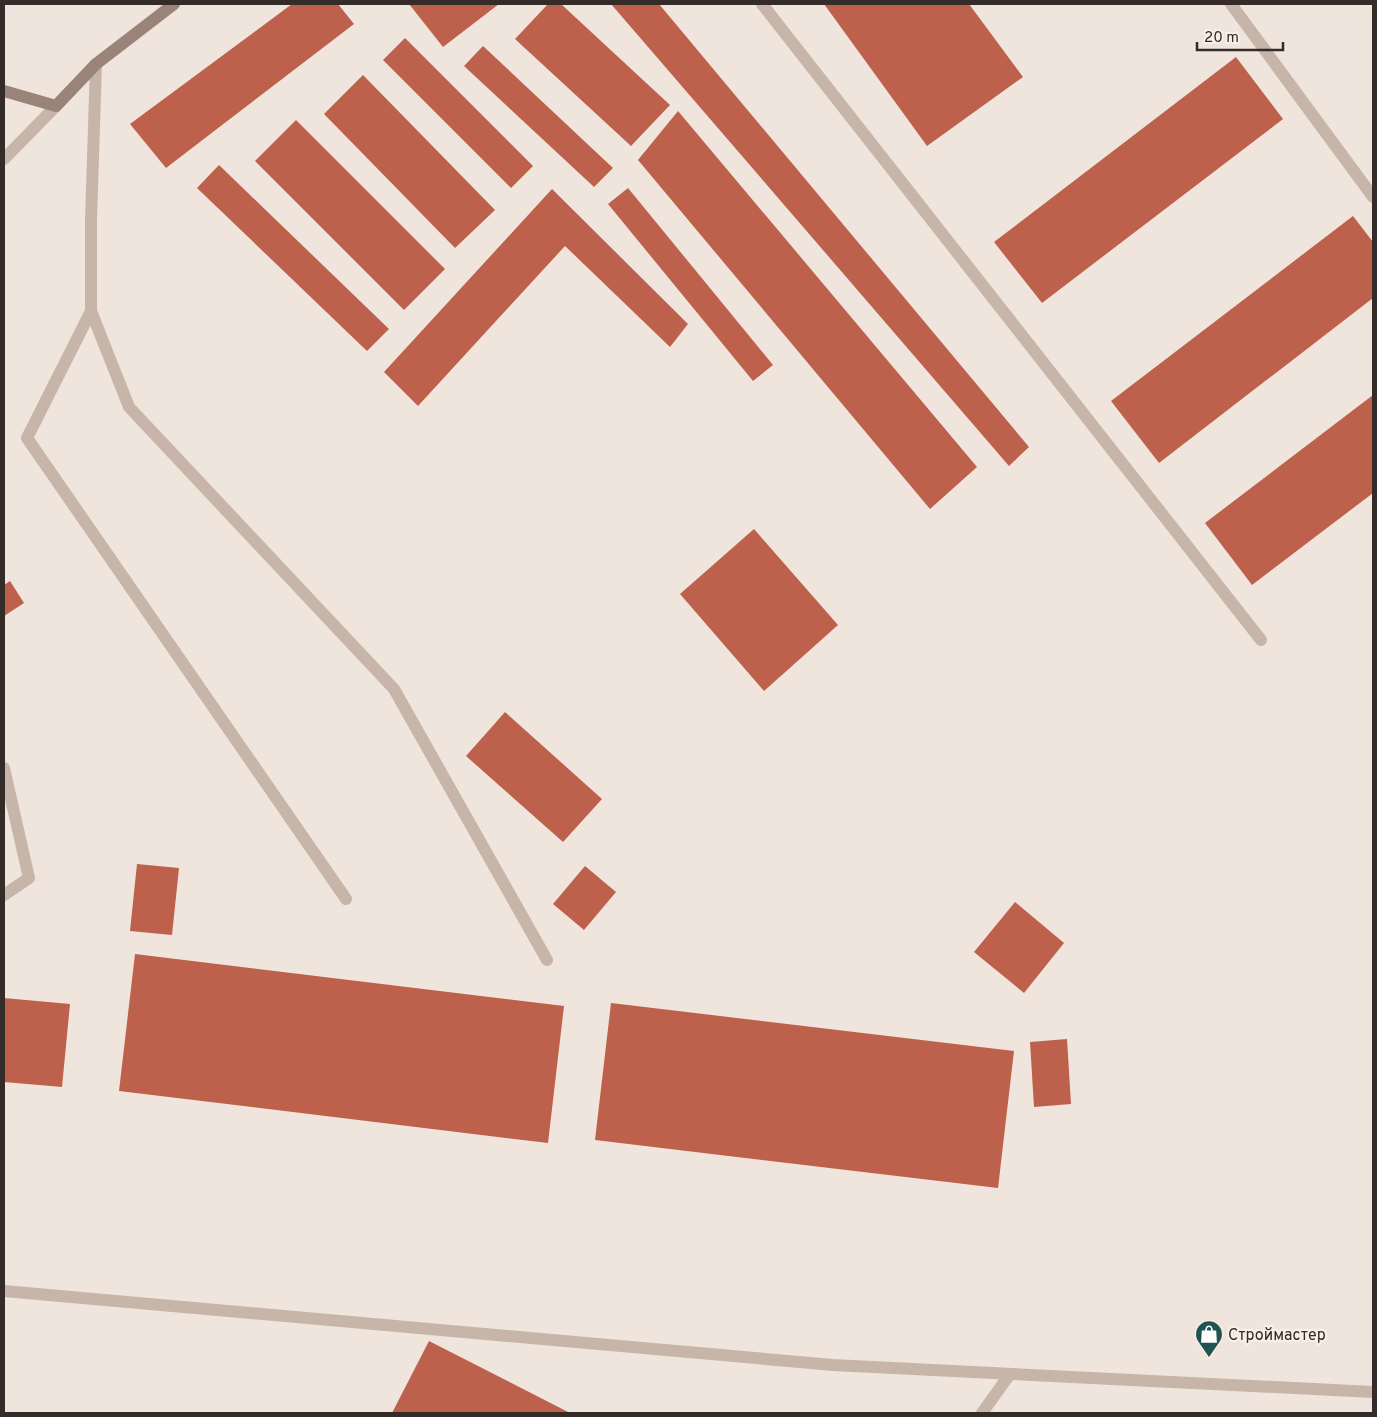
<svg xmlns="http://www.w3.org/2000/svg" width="1377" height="1417" font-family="Overpass,sans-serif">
	<rect width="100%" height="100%" fill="#f0e5dc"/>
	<!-- building -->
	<g fill="#bd614d">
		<path d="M292,4H338L354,24L166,168L130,124Z"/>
		<path d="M409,4H499L443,47Z"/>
		<path d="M548,4H561L670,105L631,146L515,39Z"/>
		<path d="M611,4H659L1029,447L1009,466Z"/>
		<path d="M824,4H969L1023,77L927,146Z"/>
		<path d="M405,38L533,166L511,188L383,60Z"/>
		<path d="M483,46L613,168L594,187L464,66Z"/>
		<path d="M1236,57L1283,119L1042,303L994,242Z"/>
		<path d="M363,75L495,210L455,248L324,114Z"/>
		<path d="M678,111L977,467L930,509L638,160Z"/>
		<path d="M296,120L445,269L404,310L255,161Z"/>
		<path d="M219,165L389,329L367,351L197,188Z"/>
		<path d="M628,188L773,365L753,381L608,204Z"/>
		<path d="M552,189L688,324L670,347L565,246L418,406L384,372Z"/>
		<path d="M1353,216L1373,242V298L1159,463L1111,401Z"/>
		<path d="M1373,395V493L1252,585L1205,523Z"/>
		<path d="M754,529L838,625L764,691L680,594Z"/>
		<path d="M10,581L24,603L4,616V585Z"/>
		<path d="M505,712L602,799L563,842L466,756Z"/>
		<path d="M137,864L179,868L172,935L130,931Z"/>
		<path d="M585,866L616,892L584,930L553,904Z"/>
		<path d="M1015,902L1064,943L1024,993L974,952Z"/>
		<path d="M135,954L564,1006L548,1143L119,1091Z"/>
		<path d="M4,998L70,1004L62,1087L4,1082Z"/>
		<path d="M611,1003L1014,1051L998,1188L595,1140Z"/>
		<path d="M1067,1039L1071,1104L1034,1107L1030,1042Z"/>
		<path d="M429,1341L570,1413H392Z"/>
	</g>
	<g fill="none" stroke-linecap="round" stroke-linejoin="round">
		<!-- lane -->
		<g stroke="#c7b5a9" stroke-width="12">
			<path d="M762,4L1261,640"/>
			<path d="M1231,4L1373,197"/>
			<path d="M96,64L91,220V311L129,407L394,689L547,960"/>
			<path d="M4,159L56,106"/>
			<path d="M91,311L27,438L346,899"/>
			<path d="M4,768L29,878L4,895"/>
			<path d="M4,1291L833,1365L1373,1392"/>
			<path d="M982,1413L1010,1374"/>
		</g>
		<!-- secondary -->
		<path stroke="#9a847a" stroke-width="12" d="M4,91L56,106L96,64L174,4"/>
	</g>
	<!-- icons -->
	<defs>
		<g id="shop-pin" transform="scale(1.4375)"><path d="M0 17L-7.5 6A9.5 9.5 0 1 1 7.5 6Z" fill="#215353" stroke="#f8efe8"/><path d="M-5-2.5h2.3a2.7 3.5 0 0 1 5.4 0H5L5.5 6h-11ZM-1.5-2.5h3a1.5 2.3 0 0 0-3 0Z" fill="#fff"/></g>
	</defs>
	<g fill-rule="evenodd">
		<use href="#shop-pin" x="1209" y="1334"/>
	</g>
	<g text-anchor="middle" stroke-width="4.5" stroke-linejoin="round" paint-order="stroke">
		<!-- poi labels -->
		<g font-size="16" fill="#352b28" stroke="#f8efe8" text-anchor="start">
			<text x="1228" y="1340">Строймастер</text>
		</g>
	</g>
	<!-- border -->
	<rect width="1377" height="1417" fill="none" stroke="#352b28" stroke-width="10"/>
	<!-- scale -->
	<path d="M1197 42v8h86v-8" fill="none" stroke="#352b28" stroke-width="2.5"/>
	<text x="1204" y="42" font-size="15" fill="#352b28" stroke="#f8efe8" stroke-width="4" paint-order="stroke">20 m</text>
</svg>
